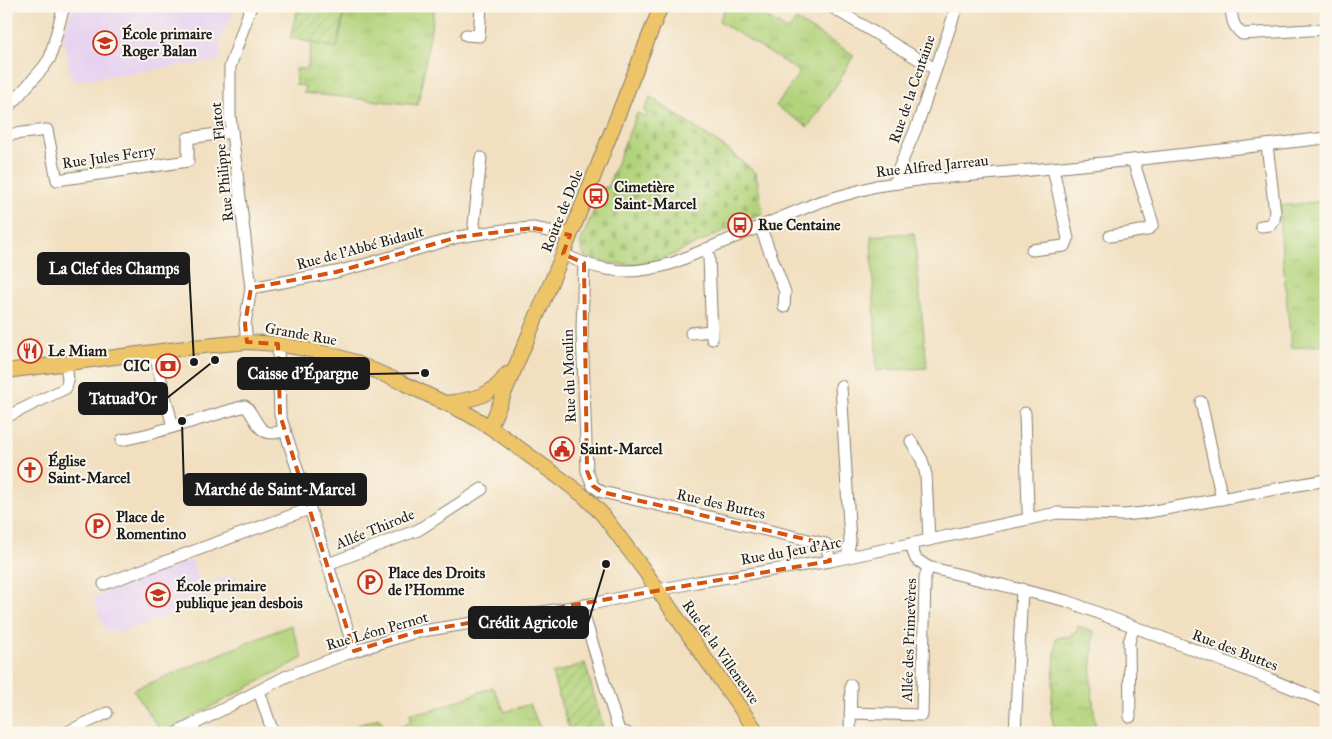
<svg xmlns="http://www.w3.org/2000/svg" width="1332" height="739" font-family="'IM FELL Great Primer',serif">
	<defs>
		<pattern id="grass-tufts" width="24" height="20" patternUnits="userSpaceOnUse" patternTransform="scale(1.25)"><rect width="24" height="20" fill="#b2d37b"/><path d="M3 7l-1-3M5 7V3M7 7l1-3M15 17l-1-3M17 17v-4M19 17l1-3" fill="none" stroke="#98b56a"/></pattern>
		<pattern id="cemetery-stones" width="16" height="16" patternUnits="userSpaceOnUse" patternTransform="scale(1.25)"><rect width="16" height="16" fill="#b2d37b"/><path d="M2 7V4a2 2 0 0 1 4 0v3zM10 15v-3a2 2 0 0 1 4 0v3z" fill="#98b56a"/></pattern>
		<pattern id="garden-furrows" width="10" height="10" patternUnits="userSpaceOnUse" patternTransform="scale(1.25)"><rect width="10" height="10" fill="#b2d37b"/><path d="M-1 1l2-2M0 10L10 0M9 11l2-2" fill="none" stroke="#98b56a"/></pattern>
	</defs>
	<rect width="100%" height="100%" fill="#fbf7ec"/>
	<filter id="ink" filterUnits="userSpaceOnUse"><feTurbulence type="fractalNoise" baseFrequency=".02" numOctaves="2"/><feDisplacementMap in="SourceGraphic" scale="10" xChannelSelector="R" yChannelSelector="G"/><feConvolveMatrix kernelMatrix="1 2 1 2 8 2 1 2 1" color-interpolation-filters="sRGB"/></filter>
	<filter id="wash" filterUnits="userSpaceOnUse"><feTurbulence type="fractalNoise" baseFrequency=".0096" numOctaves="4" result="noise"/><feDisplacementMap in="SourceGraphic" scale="20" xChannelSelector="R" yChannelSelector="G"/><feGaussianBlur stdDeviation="1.12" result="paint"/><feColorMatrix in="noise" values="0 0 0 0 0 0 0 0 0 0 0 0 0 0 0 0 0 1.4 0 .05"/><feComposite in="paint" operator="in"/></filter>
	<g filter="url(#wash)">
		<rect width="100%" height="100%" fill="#f1dfc0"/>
		<!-- built -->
		<g fill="#e6d2f0">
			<path d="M73,6H239L235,8L233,18L227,23L223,35L219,38L221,60L72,81L63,37Z"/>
			<path d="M192,560L201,586L235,574L240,587L206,600V601L123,632L111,630L105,631L93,597L178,566V565Z"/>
		</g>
		<!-- grass -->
		<g fill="url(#grass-tufts)" stroke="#67784c">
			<path d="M298,6H435L418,105L304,93L305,86L296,85V69H307L312,43L337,48L344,13Z"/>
			<path d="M720,6H748L788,30L796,20L854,55L839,81L808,127L776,106L800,72L719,21L724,10Z"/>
			<path d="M1326,201V345L1291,348L1278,206Z"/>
			<path d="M914,233L927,368L877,371L871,236Z"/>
			<path d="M1078,626L1094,631L1091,679L1096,733H1055L1051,713L1056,638L1072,636V633L1077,632Z"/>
			<path d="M493,687L505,712L530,704L542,733H358L356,726L379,718L387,731L411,722L410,713L431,711Z"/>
		</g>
		<!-- cemetery -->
		<path fill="url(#cemetery-stones)" stroke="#67784c" d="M650,97L727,149L756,173L763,213L670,256C658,260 644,265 631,265C618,265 596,261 584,256L580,243L604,187L607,188L637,113L646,117L648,113L644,112Z"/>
		<!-- garden -->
		<g fill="url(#garden-furrows)" stroke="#67784c">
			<path d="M298,7L344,14L337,48L290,38Z"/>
			<path d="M585,663L605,733H570L552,674Z"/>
		</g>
		<!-- pitch -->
		<path fill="#b2d37b" stroke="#67784c" d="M291,625L303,658L162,733L133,690Z"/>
	</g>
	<g filter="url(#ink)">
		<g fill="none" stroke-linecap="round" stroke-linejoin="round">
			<!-- minor casing -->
			<g stroke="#867e6e" stroke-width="13">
				<g id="minor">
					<path d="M830,6L935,69"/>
					<path d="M1231,6C1232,19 1232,25 1242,34L1326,29"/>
					<path d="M466,35L479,36L481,6"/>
					<path d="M6,110L43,68L50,58L64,6"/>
					<path d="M6,135L47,130L57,180L188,161V138L232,132"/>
					<path d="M897,183V173L917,126L957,6"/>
					<path d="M760,226L785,292L784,307"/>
					<path d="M1261,226L1270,225L1274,220L1275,212L1267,145"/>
					<path d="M476,234L474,224L481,158"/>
					<path d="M1110,236L1147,230L1151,227L1153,224L1133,160"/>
					<path d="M706,249L709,257L712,339"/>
					<path d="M1032,250L1064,246L1066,244L1068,239L1053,168"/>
					<path d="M563,254C601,273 632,276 673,263L819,202L876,186L925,179L1010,172L1133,160L1326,138"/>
					<path d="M584,263L582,330L587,471L593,486L602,492L826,544L830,561"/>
					<path d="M251,288L336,272L367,264L458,237L504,230L533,228L570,235"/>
					<path d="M691,333L711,331"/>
					<path d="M247,342L245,324L251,288L230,116V67L251,6"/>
					<path d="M278,344L280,415L335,587L354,651"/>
					<path d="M154,352L173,427"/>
					<path d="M841,386L850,541L847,557"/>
					<path d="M1201,402L1222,499"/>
					<path d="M1025,413L1028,510L1029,519"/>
					<path d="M6,417L66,388L68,380L66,362"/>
					<path d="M122,440L149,434L245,406C255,414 257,434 273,433C277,433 281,431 285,430"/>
					<path d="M911,441L922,460L926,475L929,540"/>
					<path d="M910,544L916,559L928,567L1067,601L1257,674L1326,702"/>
					<path d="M328,564L418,530L482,489"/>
					<path d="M104,584L309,509"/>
					<path d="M581,606L619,731L627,733"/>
					<path d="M259,691L273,733"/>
					<path d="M850,713L922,715L925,578L928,567"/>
					<path d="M1130,717L1129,642L1134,627"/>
					<path d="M65,733L107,713"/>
					<path d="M177,733L287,676L354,651L416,632L591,604L697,582L830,561L1057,513L1123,515L1143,513L1326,480"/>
					<path d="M850,733L851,685"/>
					<path d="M1015,733L1022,589"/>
				</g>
			</g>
			<!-- major casing -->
			<g stroke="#867e6e" stroke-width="16">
				<g id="major">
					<path d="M6,371L193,347L247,342L278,344L330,354L352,361L403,383L468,414L490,427L560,478L585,497L602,514L644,570L695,644L758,733"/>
					<path d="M446,403C473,399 490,398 507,374"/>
					<path d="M490,427L563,254L661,6"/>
				</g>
			</g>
			<!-- minor -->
			<use href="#minor" stroke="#fff" stroke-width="11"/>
			<!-- major -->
			<use href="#major" stroke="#eec469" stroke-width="14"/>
		</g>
	</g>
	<!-- marked area -->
	<path fill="none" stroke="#d4530e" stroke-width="4" stroke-dasharray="10 6" stroke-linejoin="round" d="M533,228L570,235L563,254L584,263L587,471L593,486L602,492L826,544L830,561L416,632L354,651L280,415L278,344L247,342L245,324L251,288L336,272L458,237Z"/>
	<!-- icons -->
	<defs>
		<g id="school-ring" transform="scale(1.25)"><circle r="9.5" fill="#fbf7ec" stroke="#c8321e" stroke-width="1.5"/><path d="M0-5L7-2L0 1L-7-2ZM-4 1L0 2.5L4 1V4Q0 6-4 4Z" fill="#c8321e"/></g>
		<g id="bus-ring" transform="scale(1.25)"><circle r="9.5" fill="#fbf7ec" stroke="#c8321e" stroke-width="1.5"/><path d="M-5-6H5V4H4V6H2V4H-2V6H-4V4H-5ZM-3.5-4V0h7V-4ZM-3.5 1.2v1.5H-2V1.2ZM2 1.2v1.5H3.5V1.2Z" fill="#c8321e"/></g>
		<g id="restaurant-ring" transform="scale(1.25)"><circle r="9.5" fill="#fbf7ec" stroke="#c8321e" stroke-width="1.5"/><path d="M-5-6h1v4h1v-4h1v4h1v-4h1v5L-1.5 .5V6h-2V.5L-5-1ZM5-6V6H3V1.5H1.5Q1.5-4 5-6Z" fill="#c8321e"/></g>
		<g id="bank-ring" transform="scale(1.25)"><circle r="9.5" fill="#fbf7ec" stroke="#c8321e" stroke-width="1.5"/><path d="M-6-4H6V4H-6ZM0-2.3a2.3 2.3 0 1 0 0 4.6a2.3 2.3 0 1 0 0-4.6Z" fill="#c8321e"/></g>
		<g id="civic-ring" transform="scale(1.25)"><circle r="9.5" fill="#fbf7ec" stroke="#c8321e" stroke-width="1.5"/><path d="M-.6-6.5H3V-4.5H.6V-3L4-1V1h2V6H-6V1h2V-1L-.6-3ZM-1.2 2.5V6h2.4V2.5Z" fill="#c8321e"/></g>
		<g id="church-ring" transform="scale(1.25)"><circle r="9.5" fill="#fbf7ec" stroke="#c8321e" stroke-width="1.5"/><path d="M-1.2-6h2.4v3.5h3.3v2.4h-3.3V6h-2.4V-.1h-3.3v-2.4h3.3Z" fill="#c8321e"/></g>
		<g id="parking-ring" transform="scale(1.25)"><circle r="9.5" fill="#fbf7ec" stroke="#c8321e" stroke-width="1.5"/><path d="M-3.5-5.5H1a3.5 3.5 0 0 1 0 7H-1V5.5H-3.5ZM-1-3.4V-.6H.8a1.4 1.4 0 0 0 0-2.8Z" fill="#c8321e"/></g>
	</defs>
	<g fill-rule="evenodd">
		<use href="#school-ring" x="105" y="43"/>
		<use href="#bus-ring" x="596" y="196"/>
		<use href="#bus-ring" x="740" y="225"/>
		<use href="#restaurant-ring" x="30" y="351"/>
		<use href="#bank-ring" x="168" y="366"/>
		<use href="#civic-ring" x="562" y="449"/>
		<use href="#church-ring" x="30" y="470"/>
		<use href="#parking-ring" x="98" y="526"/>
		<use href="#parking-ring" x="370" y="582"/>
		<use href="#school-ring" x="158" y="595"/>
	</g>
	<g text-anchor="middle" stroke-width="4" stroke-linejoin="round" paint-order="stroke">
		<!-- poi labels -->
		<g font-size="15" font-weight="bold" fill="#1c1c1c" stroke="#fbf7ec" text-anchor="start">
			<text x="122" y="39">École primaire<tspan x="122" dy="17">Roger Balan</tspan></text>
			<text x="614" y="192">Cimetière<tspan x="614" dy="17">Saint-Marcel</tspan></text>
			<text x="758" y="230">Rue Centaine</text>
			<text x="48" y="356">Le Miam</text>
			<text x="150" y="371" text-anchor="end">CIC</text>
			<text x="580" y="454">Saint-Marcel</text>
			<text x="48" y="466">Église<tspan x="48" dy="17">Saint-Marcel</tspan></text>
			<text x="116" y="522">Place de<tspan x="116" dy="17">Romentino</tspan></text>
			<text x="388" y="578">Place des Droits<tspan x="388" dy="17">de l'Homme</tspan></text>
			<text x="176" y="591">École primaire<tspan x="176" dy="17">publique jean desbois</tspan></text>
		</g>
		<!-- street labels -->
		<g font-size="15" fill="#1c1c1c" stroke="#fbf7ec">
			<text transform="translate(912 89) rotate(-71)" y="5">Rue de la Centaine</text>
			<text transform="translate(109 157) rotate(-8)" y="5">Rue Jules Ferry</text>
			<text transform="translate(222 162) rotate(-96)" y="5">Rue Philippe Flatot</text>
			<text transform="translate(932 166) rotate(-6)" y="5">Rue Alfred Jarreau</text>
			<text transform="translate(562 211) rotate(-68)" y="5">Route de Dole</text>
			<text transform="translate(360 248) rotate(-15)" y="5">Rue de l'Abbé Bidault</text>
			<text transform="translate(301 334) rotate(10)" y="5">Grande Rue</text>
			<text transform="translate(569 376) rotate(-92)" y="5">Rue du Moulin</text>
			<text transform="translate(721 504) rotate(13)" y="5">Rue des Buttes</text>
			<text transform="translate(375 529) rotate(-22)" y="5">Allée Thirode</text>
			<text transform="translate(791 551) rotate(-10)" y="5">Rue du Jeu d'Arc</text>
			<text transform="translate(377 631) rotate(-16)" y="5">Rue Léon Pernot</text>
			<text transform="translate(909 640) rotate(-88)" y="5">Allée des Primevères</text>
			<text transform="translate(1235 650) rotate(21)" y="5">Rue des Buttes</text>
			<text transform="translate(721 652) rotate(55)" y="5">Rue de la Villeneuve</text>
		</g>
	</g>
	<!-- callouts -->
	<path fill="none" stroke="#1c1c1c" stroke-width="2" d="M194 362L189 269M425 373L369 374M215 360L167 398M182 421L184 489M606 564L588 623"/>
	<g fill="#1c1c1c" stroke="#fbf7ec" stroke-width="2">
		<circle cx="194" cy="362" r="5"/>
		<circle cx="425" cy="373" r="5"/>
		<circle cx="215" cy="360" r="5"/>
		<circle cx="182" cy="421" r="5"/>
		<circle cx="606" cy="564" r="5"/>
	</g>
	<g fill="#1c1c1c" stroke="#1c1c1c" stroke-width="2">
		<rect x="38" y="253" width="151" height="31" rx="5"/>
		<rect x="238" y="358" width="131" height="31" rx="5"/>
		<rect x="79" y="383" width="88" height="31" rx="5"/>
		<rect x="184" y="474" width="182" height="31" rx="5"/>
		<rect x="469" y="607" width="119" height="31" rx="5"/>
	</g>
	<g font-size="16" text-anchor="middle" font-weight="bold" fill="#fff">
		<text x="114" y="274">La Clef des Champs</text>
		<text x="303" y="379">Caisse d'Épargne</text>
		<text x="123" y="404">Tatuad'Or</text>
		<text x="275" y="495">Marché de Saint-Marcel</text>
		<text x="528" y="628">Crédit Agricole</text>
	</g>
	<!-- margin -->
	<rect width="1332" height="739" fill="none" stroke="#fbf7ec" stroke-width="25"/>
</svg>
